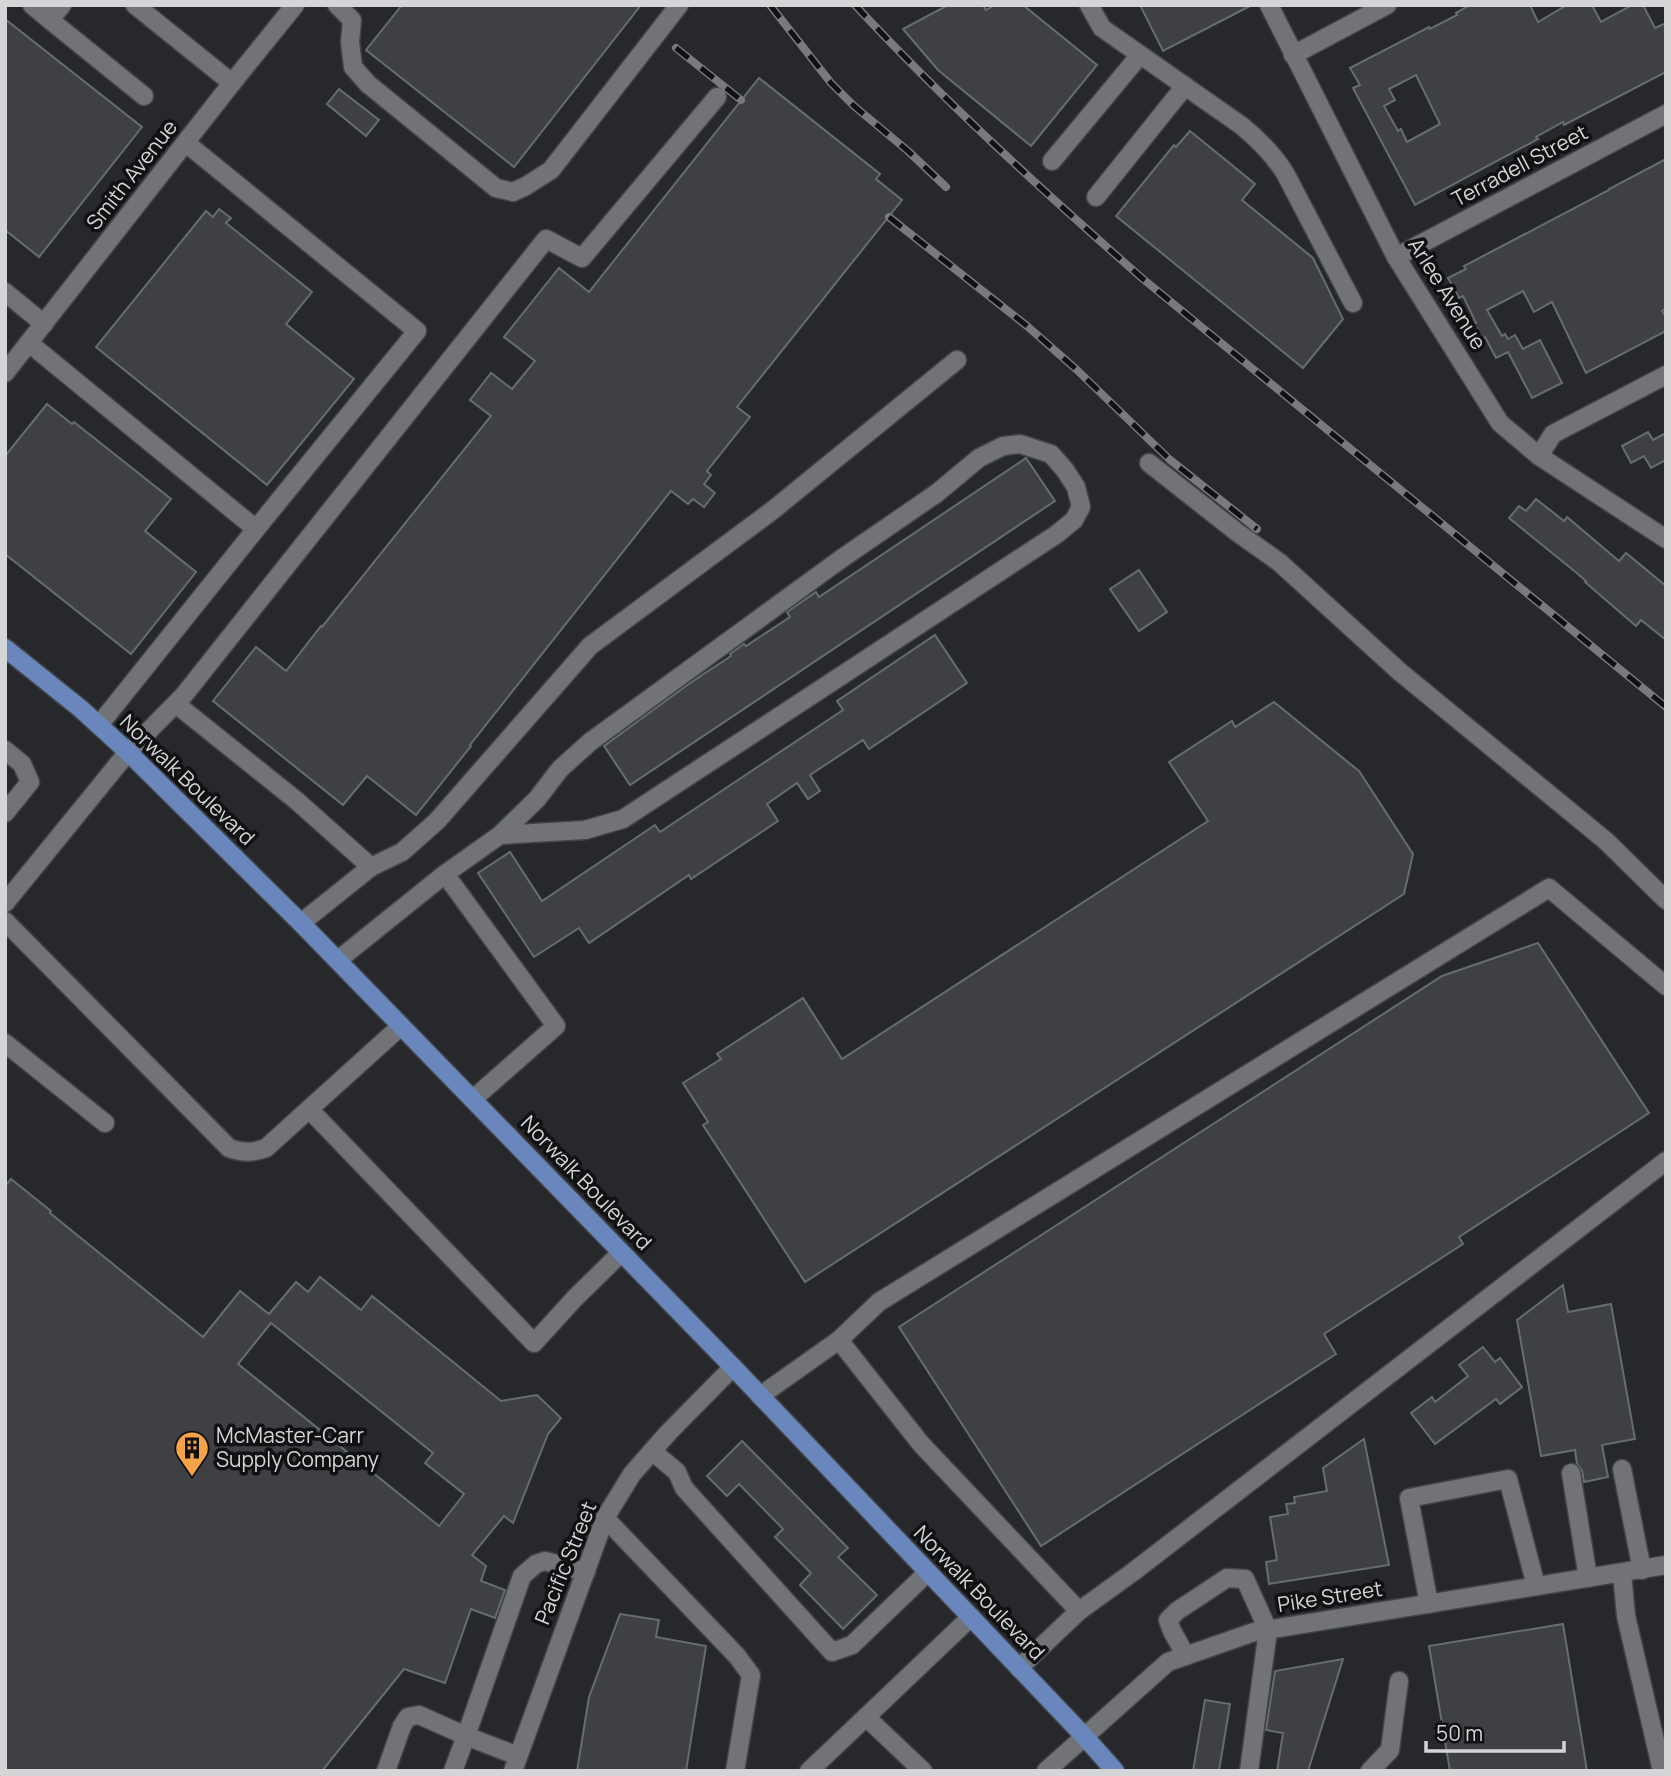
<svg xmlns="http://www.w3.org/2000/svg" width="1671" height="1776" font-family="Manrope,sans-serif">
	<rect width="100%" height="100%" fill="#26282b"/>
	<!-- building -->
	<g fill="#3e4043" stroke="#696c6f" stroke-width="2" fill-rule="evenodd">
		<path d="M402,5H641L514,167L366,50Z"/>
		<path d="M948,5H983L986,10L995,5H1023L1097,65L1031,146L938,70L903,29Z"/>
		<path d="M1140,5H1252L1163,51Z"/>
		<path d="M1470,5H1530L1538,22L1567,5H1592L1601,22L1632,5H1643L1655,28L1666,23V72L1564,125L1563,122L1536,137L1538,139L1415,205L1353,88L1360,85L1350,68L1429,27L1430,29L1457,15L1456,13ZM1416,75L1440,124L1407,142L1401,129L1398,131L1384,106L1395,100L1389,89Z"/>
		<path d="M5,19L142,127L39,257L5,230Z"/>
		<path d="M759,78L880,174L876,179L902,200L737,407L750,417L707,471L711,475L704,484L715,493L704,507L693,499L688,504L671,491L470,745L471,746L416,815L367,776L343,805L213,701L256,647L286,671L321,626L322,627L491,416L470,400L491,373L512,389L535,361L504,337L559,268L589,292Z"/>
		<path d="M339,89L379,120L366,136L327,104Z"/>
		<path d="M1190,131L1255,184L1242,200L1313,258L1343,319L1303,368L1116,216L1174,145L1176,147Z"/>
		<path d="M1666,159V308L1662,311L1666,317V331L1586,373L1552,302L1534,312L1523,291L1487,310L1502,336L1505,334L1508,339L1515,335L1523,349L1540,340L1562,383L1532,398L1508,352L1496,358L1485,337L1482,340L1473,324L1476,323L1463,296L1459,298L1448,278L1466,269L1464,266L1609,190V189Z"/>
		<path d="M219,209L231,218L226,223L312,292L286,324L354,379L267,485L96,347L206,211L213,217Z"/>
		<path d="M47,404L72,424L74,422L171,499L145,531L196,572L131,654L5,554V456Z"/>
		<path d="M1648,432L1653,440L1666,433V460L1651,468L1644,456L1631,463L1622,446Z"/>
		<path d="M1026,458L1055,501L630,785L604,746L690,683L731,656L730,654L744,644L746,646L790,617L787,612L816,592L819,597Z"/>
		<path d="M1536,499L1564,521L1567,517L1619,561L1626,553L1666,586V640L1641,620L1636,626L1585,582L1586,581L1578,574L1509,518L1519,506L1526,511Z"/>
		<path d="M1139,570L1167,612L1139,631L1110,589Z"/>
		<path d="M935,635L967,683L869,749L863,740L810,775L820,791L808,799L797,783L767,804L778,821L691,879L689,875L589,943L579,928L534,957L478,873L510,852L542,901L655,825L660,832L843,710L837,701Z"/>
		<path d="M1274,702L1359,771L1413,854L1404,894L805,1282L703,1125L708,1122L683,1083L721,1059L717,1054L803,998L842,1059L1208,821L1169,762L1232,721L1235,727Z"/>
		<path d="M1538,943L1649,1113L1459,1237L1463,1244L1324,1334L1336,1354L1041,1546L899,1327L1442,976Z"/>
		<path d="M11,1179L51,1211L50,1213L203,1337L240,1291L269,1314L296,1282L308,1292L320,1277L361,1310L372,1296L501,1401L537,1395L561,1418L548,1434L513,1523L504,1516L472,1555L486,1566L481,1581L505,1590L495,1618L471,1609L445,1683L404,1669L322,1771H5V1186ZM271,1323L433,1453L425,1463L464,1494L439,1526L238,1364Z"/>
		<path d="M1563,1285L1568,1312L1611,1304L1635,1439L1602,1445L1608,1477L1584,1482L1582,1471L1577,1464L1575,1450L1541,1456L1517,1320Z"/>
		<path d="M1483,1347L1495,1362L1500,1358L1522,1387L1500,1404L1496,1399L1435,1444L1411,1413L1432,1397L1435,1402L1468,1376L1459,1365Z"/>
		<path d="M1364,1439L1389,1565L1269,1584L1266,1562L1277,1560L1270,1517L1288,1514L1286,1504L1295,1503L1294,1497L1327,1491L1323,1468Z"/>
		<path d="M742,1441L848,1548L838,1557L877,1595L843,1629L800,1585L811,1573L775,1537L783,1529L739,1484L727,1496L707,1476Z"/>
		<path d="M620,1614L659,1620L656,1637L706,1646L686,1771H577L589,1697Z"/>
		<path d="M1563,1624L1587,1771H1450L1429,1646Z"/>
		<path d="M1343,1659L1308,1771H1277L1283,1733L1266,1730L1275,1671Z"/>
		<path d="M1205,1700L1230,1704L1219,1771H1193Z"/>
	</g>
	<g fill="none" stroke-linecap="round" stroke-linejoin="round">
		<!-- minor casing -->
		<g stroke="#424447" stroke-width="21">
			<g id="minor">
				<path d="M32,5L50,20L62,5"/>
				<path d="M135,5L232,83"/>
				<path d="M337,5L352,20L350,42L353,67L368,84L496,188L513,192L526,186L551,170L679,5"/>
				<path d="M1089,5L1102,28L1242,126C1259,140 1273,154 1285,173L1353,303"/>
				<path d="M1269,5L1396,257L1500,423L1539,456L1666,539"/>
				<path d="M50,20L144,96"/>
				<path d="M1293,55L1387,5"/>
				<path d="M1052,161L1140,55"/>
				<path d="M1096,197L1185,86"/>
				<path d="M1396,257L1666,114"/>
				<path d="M5,292L44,324"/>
				<path d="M29,343L256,529L417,331L186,143"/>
				<path d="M5,373L232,83L295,5"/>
				<path d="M1539,456L1553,434L1666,375"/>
				<path d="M1149,463L1238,533L1279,562L1400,672L1606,841L1666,900"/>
				<path d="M176,704L297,801L371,867L301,923"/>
				<path d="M99,725L256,529"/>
				<path d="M5,750L22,764L30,782L5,813"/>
				<path d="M371,867L402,852L437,821L590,646L773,510L957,360"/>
				<path d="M445,874L500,835L537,799L560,769L590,742L841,559L937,493L979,458L1003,446L1020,444L1051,454L1065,470L1076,487L1081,507L1074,520L1057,534L623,819L585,830L500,835"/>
				<path d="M5,903L128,752L184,695L546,239L582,258L717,97"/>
				<path d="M5,921L229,1148C243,1153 252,1153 266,1148L401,1026"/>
				<path d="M338,960L445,874L556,1026L473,1099"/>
				<path d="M5,1043L105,1123"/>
				<path d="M309,1109L534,1343L575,1298L621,1253"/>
				<path d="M839,1340L879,1302L1549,888L1666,986"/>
				<path d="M760,1396L839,1340L921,1444L1079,1611L1019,1668"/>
				<path d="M652,1451L677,1472L684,1488L832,1652L852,1645L928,1572"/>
				<path d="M1622,1469L1642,1570"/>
				<path d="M1571,1473L1588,1578"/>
				<path d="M605,1518L737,1656L751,1675L735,1771"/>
				<path d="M1622,1573L1626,1616L1662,1771"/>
				<path d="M1429,1604L1409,1498L1508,1479L1536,1586"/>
				<path d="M1079,1611L1133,1572L1666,1161"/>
				<path d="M1186,1656L1172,1631L1168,1620L1177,1611L1227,1578L1245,1579L1268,1630L1249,1771"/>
				<path d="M386,1771L402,1726L408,1717L419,1715L466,1736L522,1576L536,1564L545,1561L586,1572"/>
				<path d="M453,1771L466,1736L518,1756"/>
				<path d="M513,1771L605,1518L632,1474L668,1433L733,1367"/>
				<path d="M809,1771L866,1717"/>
				<path d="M923,1771L866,1717L971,1617"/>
				<path d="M1046,1771L1168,1662L1254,1632L1666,1565"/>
				<path d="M1370,1771L1390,1750L1399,1681"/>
			</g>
		</g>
		<!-- major casing -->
		<g stroke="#424447" stroke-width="21">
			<path id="major" d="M5,648L81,709L128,752L301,923L733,1367L1084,1736L1115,1771"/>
		</g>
		<!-- minor -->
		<use href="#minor" stroke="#717377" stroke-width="18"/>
		<!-- major -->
		<use href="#major" stroke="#6987bd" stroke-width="18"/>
		<!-- rail casing -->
		<g stroke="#797a7d" stroke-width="8">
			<g id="rail">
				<path d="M770,5L831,83L854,106L908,151L946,187"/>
				<path d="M855,5C945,102 1044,192 1143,279L1666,707"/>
				<path d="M676,48L741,100"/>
				<path d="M889,217L1027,326L1077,370L1169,459L1257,529"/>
			</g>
		</g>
		<!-- rail -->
		<use href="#rail" stroke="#101112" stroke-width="5" stroke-dasharray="16" stroke-linecap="butt"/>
	</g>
	<!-- icons -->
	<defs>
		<g id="building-pin" transform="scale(1.75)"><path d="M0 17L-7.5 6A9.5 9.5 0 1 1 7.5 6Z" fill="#f6a247" stroke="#101112"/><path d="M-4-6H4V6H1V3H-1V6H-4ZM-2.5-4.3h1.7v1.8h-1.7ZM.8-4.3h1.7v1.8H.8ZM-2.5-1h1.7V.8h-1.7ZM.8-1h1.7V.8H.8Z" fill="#111"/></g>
	</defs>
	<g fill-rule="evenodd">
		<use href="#building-pin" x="192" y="1448"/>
	</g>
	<g text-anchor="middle" stroke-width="7" stroke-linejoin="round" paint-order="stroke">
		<!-- street labels -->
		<g font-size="21" fill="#d4d5d7" stroke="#101112">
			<text transform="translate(1520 166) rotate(-28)" y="7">Terradell Street</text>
			<text transform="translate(132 175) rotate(-52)" y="7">Smith Avenue</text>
			<text transform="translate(1447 294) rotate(58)" y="7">Arlee Avenue</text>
			<text transform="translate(187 780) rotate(44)" y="7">Norwalk Boulevard</text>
			<text transform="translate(586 1183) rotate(46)" y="7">Norwalk Boulevard</text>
			<text transform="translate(566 1563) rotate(-68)" y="7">Pacific Street</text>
			<text transform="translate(979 1593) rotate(46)" y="7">Norwalk Boulevard</text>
			<text transform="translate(1330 1597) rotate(-9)" y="7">Pike Street</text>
		</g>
		<!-- poi labels -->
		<g font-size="21" fill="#d4d5d7" stroke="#101112" text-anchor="start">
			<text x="216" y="1443">McMaster-Carr<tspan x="216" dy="24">Supply Company</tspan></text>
		</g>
	</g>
	<!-- border -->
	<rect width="1671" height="1776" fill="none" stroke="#d4d5d7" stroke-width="14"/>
	<!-- scale -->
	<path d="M1426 1741v10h138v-10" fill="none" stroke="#d4d5d7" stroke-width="3.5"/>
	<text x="1436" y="1741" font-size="21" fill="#d4d5d7" stroke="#101112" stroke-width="5" paint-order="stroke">50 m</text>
</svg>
